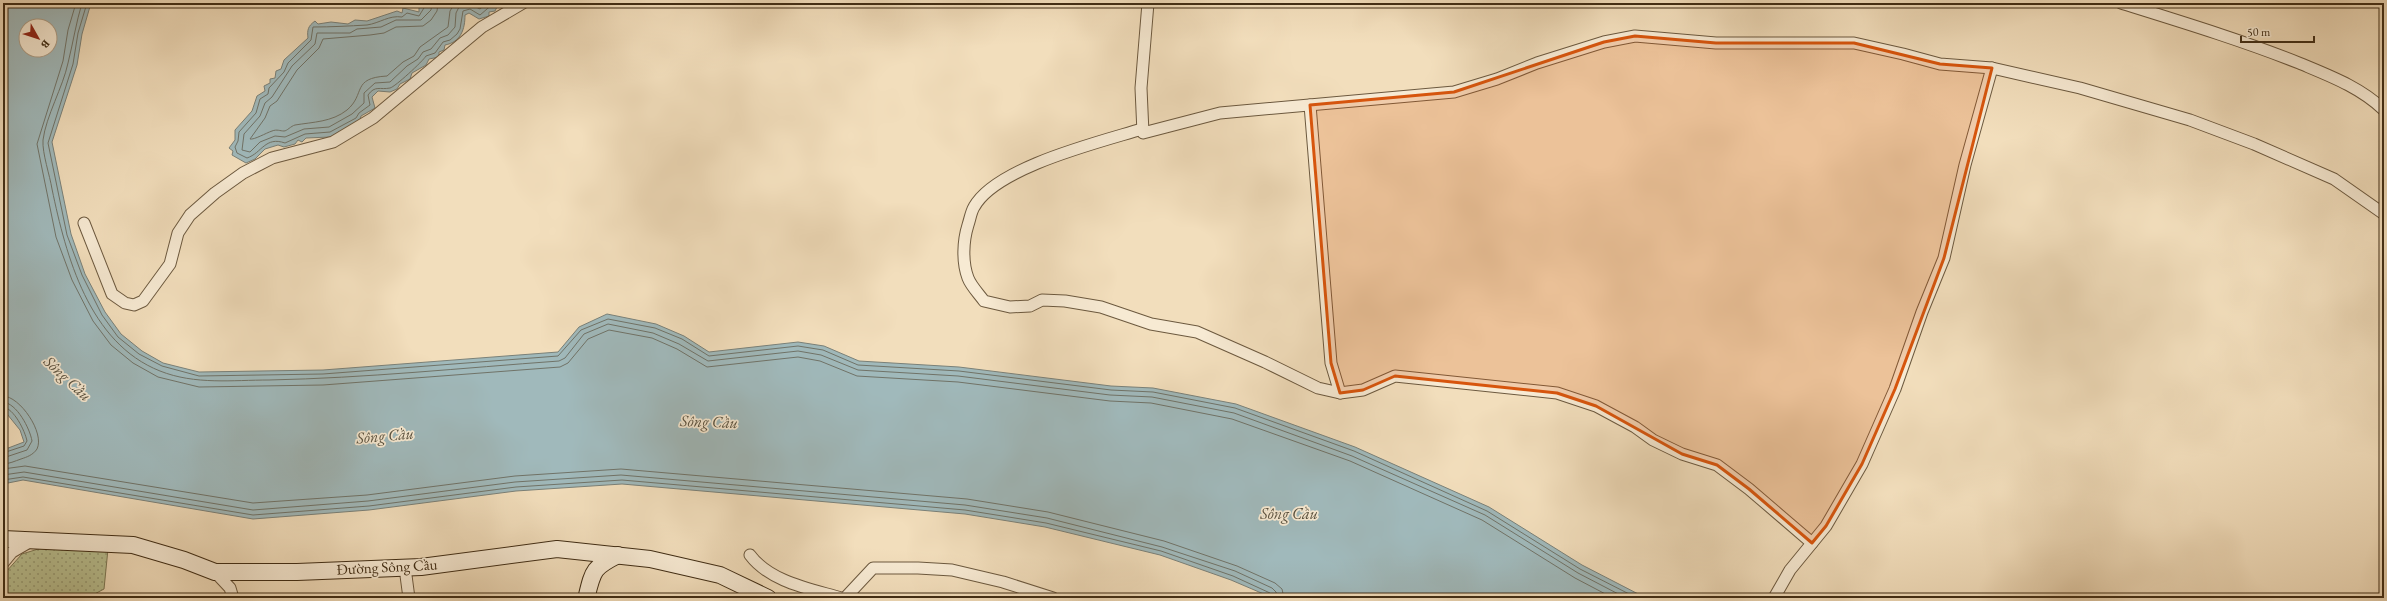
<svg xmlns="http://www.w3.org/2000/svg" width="2387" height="601" font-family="'EB Garamond',serif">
	<defs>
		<pattern id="park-dots" width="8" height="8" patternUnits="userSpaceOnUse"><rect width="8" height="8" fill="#b9c192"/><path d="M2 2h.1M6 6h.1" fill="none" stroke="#989d76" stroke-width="1.8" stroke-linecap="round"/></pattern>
	</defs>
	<rect width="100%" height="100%" fill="#f2debc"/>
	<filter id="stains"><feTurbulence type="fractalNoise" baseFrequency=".005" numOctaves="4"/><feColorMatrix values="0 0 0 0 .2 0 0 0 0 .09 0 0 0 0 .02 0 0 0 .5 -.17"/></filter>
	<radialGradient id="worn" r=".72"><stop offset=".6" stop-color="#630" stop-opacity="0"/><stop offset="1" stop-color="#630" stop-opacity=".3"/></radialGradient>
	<!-- park -->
	<path fill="url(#park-dots)" stroke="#7c7754" d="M48,546L108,549L104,589L87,598H3V576L5,573L22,554Z"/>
	<!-- water -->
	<g fill="#a0b9bb" stroke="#7a8179" fill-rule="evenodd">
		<path d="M3,3H91L82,34L77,65L52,142L71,234L85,274L105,312L121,334L142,351L163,363L199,372L323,370L558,352L579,327L607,314L656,324L684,336L709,352L798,342L824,346L859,361L959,367L1111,386L1153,388L1236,404L1355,447L1489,507L1582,565L1646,598H1273L1231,580L1160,555L1045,527L965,514L622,484L516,491L369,510L253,519L23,480L3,484V450L24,442L20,430L3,409ZM26,26H50V50H26Z"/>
		<path d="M426,3L434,5L436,3H499L495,11L489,12V16L479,19L469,13L465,15C465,29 461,42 445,45L444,50L439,52V57L429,59L426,65L412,73L410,79L400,84L397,89L390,92L378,91L372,97L375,108L361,116L360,120L330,137L306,138L302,142L298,140L295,144L284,147L278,145L265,149L255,159L246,163L232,155L233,151L229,148L235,140V130L252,111L257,96L265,91L264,86L270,83V79L275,78L276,71L281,69L284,60L308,38C307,30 308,26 315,21L318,24L331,22L348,24L355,20L367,21L397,11L402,13L403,8L419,12V7Z"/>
	</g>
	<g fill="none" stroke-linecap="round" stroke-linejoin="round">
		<!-- shore -->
		<g stroke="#707368" stroke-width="1">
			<path d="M76,3L68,30L63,61L37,144L56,237L72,280L93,321L111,345L133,363L158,377L199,387L323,385L560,367L568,363L588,339L609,330L652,338L677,349L707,367L798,357L820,361L857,376L958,382L1110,401L1151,403L1232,419L1350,461L1482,520L1575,578L1613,598"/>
			<path d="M82,3C76,23 73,43 68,63C63,87 46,116 43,140C42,153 50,176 52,189C66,256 89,343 160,371C195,385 233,380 269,380C366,378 462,368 559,361L565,358L584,334L608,324L653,333L679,344L708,361L798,351L821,355L858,370L958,376L1110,395L1152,397L1234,413L1352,456L1485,515L1578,573L1626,598"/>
			<path d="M87,3L78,33L73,64L48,143L67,235L82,275L102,315L118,337L139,354L162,366L199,376L323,374L558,356L581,330L608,319L655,328L682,339L709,356L798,346L823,350L858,365L959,371L1111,390L1153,392L1235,408L1354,451L1487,511L1580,569L1637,598"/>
			<path d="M427,3L419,16L407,13L402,17C389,15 380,23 367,25C349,26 331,27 313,27L311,40L288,63L284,72L269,88L268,94L260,99L256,113L239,132L238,141L235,147L237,153L247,158C262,153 265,136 285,143L305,134L330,132L356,118L359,113L370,105L368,95C375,85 380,90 390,88C395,87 423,61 426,56L435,53L443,42L450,40L457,34L460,29L463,11L470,9L480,15L494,3"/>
			<path d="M432,3L431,10L421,20H396L381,27L357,29L350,33H317L315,44L292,66L272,97L265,103L260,116L244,134L242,150L250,152L260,142L275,136L285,137L304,129L329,127L352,114L364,103V93L375,83L390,82L407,66L418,59L423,52L431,49L440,38L448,35L455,27L456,13L459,7L470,4L480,9L487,3"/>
			<path d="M438,3L437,11L431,20L423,26L396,27L384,33L370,35L323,39L319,48L297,70L277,101L270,106L265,118L250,139C254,140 266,133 272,131C277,129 280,131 284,131C287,131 291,126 295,125C313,122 332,122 347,110C366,94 351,78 387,76L403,62L414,56L420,47L448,27L450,11L455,3"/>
			<path d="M3,396C20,396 45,433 37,449C33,455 27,457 21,459C15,461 9,464 3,464"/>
			<path d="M3,402C17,403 30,429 32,441L27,450L3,458"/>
			<path d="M3,407C14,408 25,431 27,441L24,446L3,453"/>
			<path d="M3,469L25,466L253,503L367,495L515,476L621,469L967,499L1048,512L1164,541L1237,566L1275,583L1282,589L1284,598"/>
			<path d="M3,475L24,472L253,510L368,501L515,482L621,475L965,505L1047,518L1162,547L1235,571L1272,588L1276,592L1278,598"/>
			<path d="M3,480L23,477L253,515L369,506L516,487L622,480L965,510L1046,523L1161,551L1233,576L1270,593L1273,598"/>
		</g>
		<!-- minor casing -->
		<g stroke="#6c593f" stroke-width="13">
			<g id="minor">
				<path d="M1148,3L1141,88L1143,133L1220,113L1454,92L1497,79L1537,63L1604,42L1635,36L1716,43H1854L1903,54L1940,64L1992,68L2080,88L2190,120L2254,144L2334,179L2384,214"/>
				<path d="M2121,3C2182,22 2241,40 2299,63C2330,76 2360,87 2384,110"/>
				<path d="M1310,105L1331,363L1340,393"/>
				<path d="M1142,129C1100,142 996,167 974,207C971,212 970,219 968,225C963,241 962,262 968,278C971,286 979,294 984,301L1010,307L1030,306L1042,300L1065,301L1101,307L1151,324L1197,332L1265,362L1318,388L1340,393L1363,390L1395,376L1557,393L1596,406L1635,427L1653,440L1682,454L1717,465L1749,489L1812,543"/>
				<path d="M84,223L112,294L125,303L134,305L143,301L170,264L178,233L190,215L215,193L243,173L272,158L333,142L373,118L482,27L523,3"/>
				<path d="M750,555C770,582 811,589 841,598"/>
				<path d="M3,563L12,552L31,541"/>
				<path d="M405,568L409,598"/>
				<path d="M215,572L230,588L233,598"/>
				<path d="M845,598L873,568H918L952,570L1003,582L1053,598"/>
				<path d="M1774,598L1790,570L1826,526L1862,464L1895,389L1922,312L1944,258L1965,165L1992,68"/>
			</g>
		</g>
		<!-- secondary casing -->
		<g stroke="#402d15" stroke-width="18">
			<g id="secondary">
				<path d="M3,539L133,545L184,560L215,572H297L421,567L557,549L650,559L720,575L768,598"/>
				<path d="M590,598L587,595C593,570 594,567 618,555"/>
			</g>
		</g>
		<!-- minor -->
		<use href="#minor" stroke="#f7ead3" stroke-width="11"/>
		<!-- secondary -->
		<use href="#secondary" stroke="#f7ead3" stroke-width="16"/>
	</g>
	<!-- marked area -->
	<path fill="#d7550d" fill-opacity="0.2" stroke="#d7550d" stroke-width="3" stroke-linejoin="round" d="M1635,36L1716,43H1854L1940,64L1992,68L1944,258L1895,389L1862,464L1826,526L1812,543L1749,489L1717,465L1682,454L1596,406L1557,393L1395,376L1363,390L1340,393L1331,363L1310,105L1454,92L1604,42Z"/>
	<g text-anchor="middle" stroke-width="3.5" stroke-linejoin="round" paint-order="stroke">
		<!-- street labels -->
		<g font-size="15" fill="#402d15" stroke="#f7ead3">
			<text transform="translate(387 567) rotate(-3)" y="5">Đường Sông Cầu</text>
		</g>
		<!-- water labels -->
		<g font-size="16" font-style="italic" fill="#58503e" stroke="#f7ead3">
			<text transform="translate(68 378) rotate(43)" y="6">Sông Cầu</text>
			<text transform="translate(709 421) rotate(2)" y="6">Sông Cầu</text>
			<text transform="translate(385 435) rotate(-5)" y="6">Sông Cầu</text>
			<text x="1289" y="519">Sông Cầu</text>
		</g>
	</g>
	<!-- margin -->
	<rect width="2387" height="601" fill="none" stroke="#f2debc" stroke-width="16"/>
	<rect x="4" y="4" width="2379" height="593" fill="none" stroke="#402d15" stroke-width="2"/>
	<rect x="8" y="8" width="2371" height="585" fill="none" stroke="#402d15"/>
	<!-- north arrow -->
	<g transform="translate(38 38) rotate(129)"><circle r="19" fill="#f7ead3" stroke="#ae9e87"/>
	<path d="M0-3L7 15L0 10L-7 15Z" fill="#8f2418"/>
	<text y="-6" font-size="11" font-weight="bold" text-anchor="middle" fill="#402d15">B</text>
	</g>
	<!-- scale -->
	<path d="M2241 36v6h73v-6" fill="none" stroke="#402d15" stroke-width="2"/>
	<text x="2247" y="36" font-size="12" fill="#402d15" stroke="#f7ead3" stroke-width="3" paint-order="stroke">50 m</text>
	<rect width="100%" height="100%" filter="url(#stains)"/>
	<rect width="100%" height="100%" fill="url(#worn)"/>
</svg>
